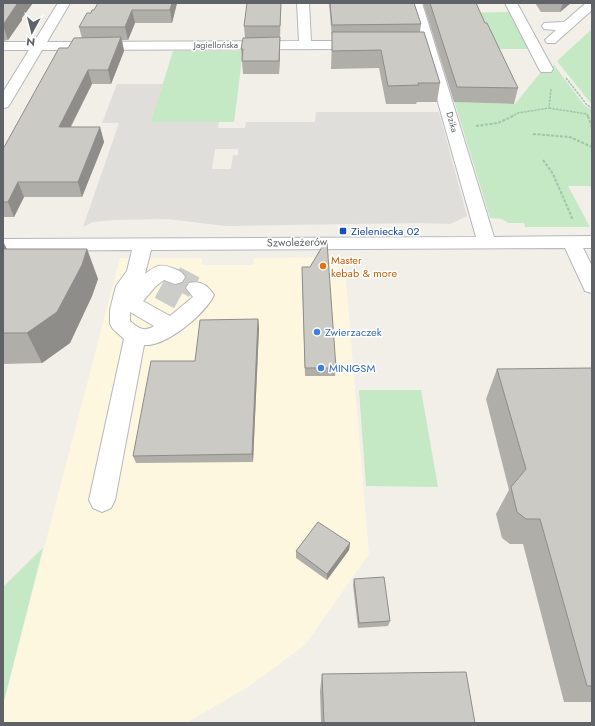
<svg xmlns="http://www.w3.org/2000/svg" width="595" height="726" font-family="Jost,sans-serif">
	<rect width="100%" height="100%" fill="#f1efe8"/>
	<!-- commercial -->
	<path fill="#fef7e0" d="M344,257L369,554L305,645L248,687L186,723H3V705L120,258H202V265H253L254,258Z"/>
	<!-- industrial -->
	<path fill="#e0deda" fill-rule="evenodd" d="M117,84H163L152,122H219L218,128H245L246,122H315L316,112H439L467,216L450,224L418,223L226,226L167,219L115,220L93,222L83,227L119,123H102ZM238,149V155H233L231,169H212L215,149Z"/>
	<!-- green -->
	<g fill="#c5e8c5">
		<path d="M509,12L528,49H489L473,13Z"/>
		<path d="M592,29V105L557,61Z"/>
		<path d="M173,51H243L234,122H151Z"/>
		<path d="M554,65L584,105L592,110V186H568L590,227H525L524,223H508L502,219L490,218L446,74L455,102L515,104L541,72Z"/>
		<path d="M359,390H421L438,487L366,486Z"/>
		<path d="M43,548L3,705V587Z"/>
	</g>
	<g fill="none" stroke-linecap="round" stroke-linejoin="round">
		<!-- minor-tunnel -->
		<g stroke="#ccccc8" stroke-width="22" stroke-dasharray="22 11" stroke-linecap="butt">
			<path d="M175,277L196,288"/>
			<path d="M160,288L182,300"/>
		</g>
		<!-- minor casing -->
		<g stroke="#b5b8bc" stroke-width="2">
			<g id="minor">
				<path d="M58,3H70L47,42L299,41L297,3H309L311,41H362L366,42L368,45L366,48L362,49L42,50L10,104L8,107L3,108V92L29,50H3V42H34Z"/>
				<path d="M410,3H422L494,237L592,236V248H583L592,266V293L585,291L565,248L151,250L145,274C157,265 160,263 175,269C180,271 182,272 185,277L182,282L175,284L164,280L156,286L143,301L170,316L193,297L186,288L189,283C200,280 208,285 214,295C205,314 166,347 144,345L115,500L111,508L102,512L93,508L89,500L124,339L113,329L110,324V310L116,286L127,271L132,250L3,251V239L476,237ZM130,312L154,326C144,332 139,329 130,321Z"/>
				<path d="M505,3H517L553,69L551,72H541L539,69Z"/>
				<path d="M586,3H592V10L555,43H547L545,40L556,30L544,29L542,26L544,23L564,22Z"/>
			</g>
		</g>
		<!-- path-far1 -->
		<g stroke="#9cc7a9" stroke-width="1.5" stroke-dasharray="2.5 1" stroke-linecap="butt">
			<path d="M566,78L587,105L592,108"/>
			<path d="M549,108L587,114L588,117"/>
			<path d="M511,117L518,113L549,108L551,89"/>
		</g>
		<!-- path -->
		<g stroke="#9cc7a9" stroke-width="2" stroke-dasharray="3 1.5" stroke-linecap="butt">
			<path d="M588,116L592,128"/>
			<path d="M476,126L498,123L513,116"/>
			<path d="M533,134L570,137L592,147"/>
			<path d="M592,136V141"/>
			<path d="M543,160L553,174L573,220"/>
		</g>
		<!-- minor -->
		<use href="#minor" fill="#fff" fill-rule="evenodd"/>
	</g>
	<!-- wall -->
	<g fill="#afaea9">
		<path d="M3,3L22,18V20L8,40L3,41Z"/>
		<path d="M177,3L172,23H135L128,40H122L124,51L111,84H92L71,127H100L104,142L82,197H24L14,217H3V149L68,48L82,38L79,27L91,13Z"/>
		<path d="M281,3L280,40L279,74H243L241,49L245,38L244,26Z"/>
		<path d="M329,3H414L421,24L420,32L440,83L437,102H417L416,104H386L379,68L331,69L332,39Z"/>
		<path d="M423,3H476L485,23L518,88L514,104L454,102Z"/>
		<path d="M535,3H571L560,12H541Z"/>
		<path d="M3,243L7,249H87L98,279L92,296L70,343L42,363L3,364Z"/>
		<path d="M310,267L336,368L335,376H305L302,276Z"/>
		<path d="M258,319L259,328L253,462L136,463L133,456L195,361Z"/>
		<path d="M592,368V702H564L523,544H510L502,538L496,514L509,490L486,399L497,369Z"/>
		<path d="M350,543L349,550L327,580L296,558V551Z"/>
		<path d="M354,579L390,621L388,626L358,628L353,585Z"/>
		<path d="M322,674L475,723H321L320,691Z"/>
	</g>
	<!-- shaded-wall -->
	<g fill="#8f8d8a">
		<path d="M17,3H33L22,18V20L8,40L3,25Z"/>
		<path d="M172,3H177L172,23L170,10Z"/>
		<path d="M563,3H571L560,12Z"/>
		<path d="M132,10L135,23L128,40L125,27Z"/>
		<path d="M121,37L124,51L111,84L108,70Z"/>
		<path d="M280,37V50L279,74V61Z"/>
		<path d="M88,70L92,84L63,141L59,127Z"/>
		<path d="M100,127L104,142L82,197L78,182Z"/>
		<path d="M18,182L24,197L14,217L8,202Z"/>
		<path d="M4,243L18,274L3,253V245Z"/>
		<path d="M87,249L98,279L92,296L70,343L42,363L27,333Z"/>
		<path d="M258,319L259,328L253,462L252,454Z"/>
		<path d="M350,543L349,550L327,580V574Z"/>
	</g>
	<!-- building -->
	<g fill="#cccac5" stroke="#8f8d8a">
		<path d="M3,3H17L16,4H17L3,25Z"/>
		<path d="M98,3H172L170,10H132L125,27H79L87,13H91L92,10H94Z"/>
		<path d="M247,3H281L280,26H244Z"/>
		<path d="M330,3H414L421,24L332,25Z"/>
		<path d="M430,3H476L485,23H487L518,88L457,87Z"/>
		<path d="M332,32H424L440,83H418L419,85L388,86L381,50L332,51Z"/>
		<path d="M121,37L108,70H88L59,127H100L78,182H18L8,202H3V149L59,48H68L74,38Z"/>
		<path d="M280,37L279,61H242L243,49H241L243,38Z"/>
		<path d="M325,242H327L336,368H305L302,267H310Z"/>
		<path d="M3,249H87L82,265L57,312L27,333H3Z"/>
		<path d="M258,319L252,454L133,456L151,361H195L200,320Z"/>
		<path d="M592,368V686H587L540,519H526L517,512L511,487L526,469L497,369Z"/>
		<path d="M318,522L350,543L327,574L296,551Z"/>
		<path d="M384,577L390,621L359,623L354,579Z"/>
		<path d="M466,672L475,723H324L322,674Z"/>
	</g>
	<!-- markers -->
	<rect fill="#1a4fb4" stroke="#fff" stroke-width="1.5" x="339" y="227" width="8" height="8" rx="2"/>
	<circle fill="#e8710a" stroke="#fff" stroke-width="1.5" cx="323" cy="266" r="4"/>
	<g fill="#3f7fe0" stroke="#fff" stroke-width="1.5">
		<circle cx="317" cy="332" r="4"/>
		<circle cx="321" cy="368" r="4"/>
	</g>
	<g text-anchor="middle" stroke-width="3" stroke-linejoin="round" paint-order="stroke">
		<!-- far-street labels -->
		<g font-size="9" fill="#5f6368" stroke="#fff">
			<text x="216" y="48">Jagiellońska</text>
			<text transform="translate(452 122) rotate(74)" y="3">Dzika</text>
		</g>
		<!-- transit labels -->
		<g font-size="11" fill="#164399" stroke="#fff" text-anchor="start">
			<text x="351" y="235">Zieleniecka 02</text>
		</g>
		<!-- street labels -->
		<g font-size="11" fill="#5f6368" stroke="#fff">
			<text transform="translate(297 242) rotate(-1)" y="4">Szwoleżerów</text>
		</g>
		<!-- food labels -->
		<g font-size="11" fill="#c56008" stroke="#fff" text-anchor="start">
			<text x="331" y="264">Master<tspan x="331" dy="13">kebab &amp; more</tspan></text>
		</g>
		<!-- shop labels -->
		<g font-size="11" fill="#366cbe" stroke="#fff" text-anchor="start">
			<text x="325" y="336">Zwierzaczek</text>
			<text x="329" y="372">MINIGSM</text>
		</g>
	</g>
	<!-- border -->
	<rect width="595" height="726" fill="none" stroke="#5f6368" stroke-width="8"/>
	<!-- north arrow -->
	<g transform="translate(32 32) rotate(187)" stroke="#ffffff" stroke-width="3" paint-order="stroke">
	<path d="M0-3L7 15L0 10L-7 15Z" fill="#5f6368"/>
	<text y="-6" font-size="11" font-weight="bold" text-anchor="middle" fill="#5f6368">N</text>
	</g>
</svg>
